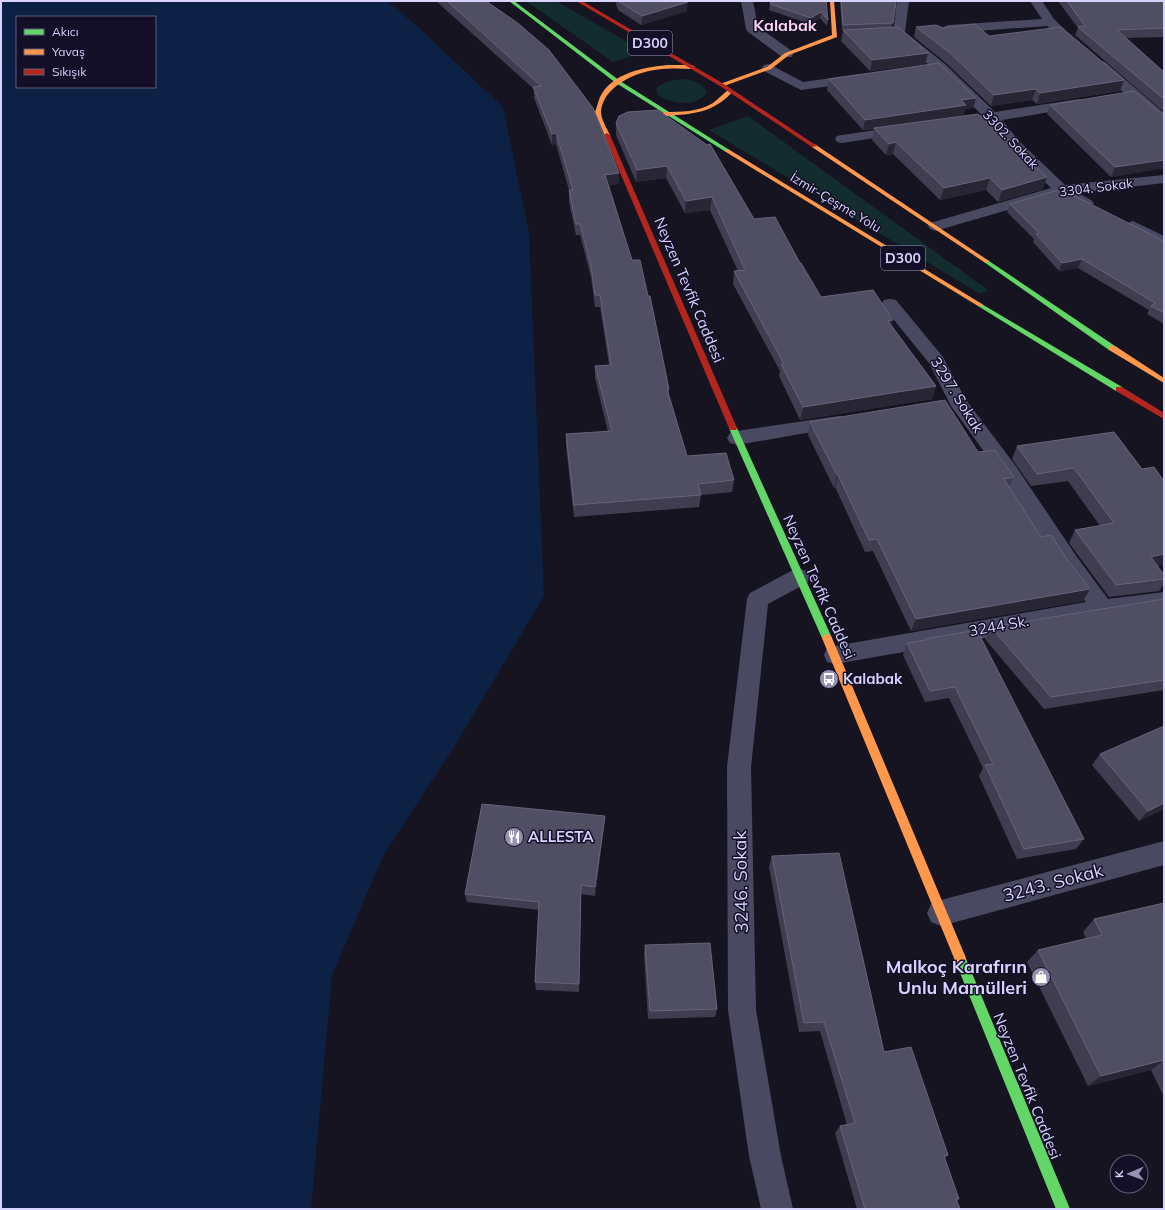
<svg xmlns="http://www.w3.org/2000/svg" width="1165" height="1210" font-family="Mulish,sans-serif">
	<rect width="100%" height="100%" fill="#161421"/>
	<!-- green -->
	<g fill="#132c2d">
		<path d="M526,1H556L645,52L613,62Z"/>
		<path d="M685,79C695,81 703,83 707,93C696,108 672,104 658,95L656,89C665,80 674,80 685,79Z"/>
		<path d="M748,116L988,290L980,294L709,130Z"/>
	</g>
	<!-- water -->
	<path fill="#0d2144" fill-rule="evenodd" d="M1,1H387L418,27L503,107L529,233L544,596L454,747L384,854L332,975L311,1209H1ZM17,17H155V87H17Z"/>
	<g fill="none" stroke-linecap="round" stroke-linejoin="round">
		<!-- street -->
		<g fill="#4a4962" fill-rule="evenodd">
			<path d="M741,1H753L758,27L792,51L793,54L792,57H782L748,32L746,29Z"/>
			<path d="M897,1H909L905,32L945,64L995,112L1079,99L1084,100L1086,103L1084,106L1079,107L1002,120L1019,141L1065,185L1164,175V183L1078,193L1091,200L1094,203L1091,206L1086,208L1081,206L1059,195L942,229L936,231L930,229L928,226L930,223L1051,188L1009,147L989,122L980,123L975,122L973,119L975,116L982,115L935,70L895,36L893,33Z"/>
			<path d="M1030,1H1042L1054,19L1065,30L1063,33H1055L1047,26L949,33L945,32L943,29L945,26L949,25L1042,19Z"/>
			<path d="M1100,61L1105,62L1164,113V124L1159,123L1095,68L1093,65L1095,62Z"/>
			<path d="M769,64L803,82L859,74L864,75L866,78L864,81L859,82L801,90L764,71L762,68L764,65Z"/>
			<path d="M903,126L908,127L910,130L908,133L842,143L837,142L835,139L837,136L842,135Z"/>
			<path d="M1133,221L1164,236V247L1127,229L1125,226L1127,223Z"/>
			<path d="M890,299L896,300L943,357L966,400L1015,465L1077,557L1108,599L1164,592V608L1103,617L835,664L827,662L824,655L827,648L835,646L1086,602L1061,569L1001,475L951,406L929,363L881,304L884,300Z"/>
			<path d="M839,416L846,418L848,422L846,426L737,445L730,443L727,438L730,433L737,431Z"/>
			<path d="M799,569L807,571L810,577L807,583L768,604L751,767L756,1010L781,1156L793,1209H761L749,1156L728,1010L727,767L747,599L750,593L791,571Z"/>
			<path d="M1164,841V865L941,926L931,922L927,913L931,904L941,900Z"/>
		</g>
		<!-- fast -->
		<g fill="#63d668" fill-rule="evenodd">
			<path d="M509,1H514L620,81L731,151L726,152L616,83Z"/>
			<path d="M986,259L1115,346V350H1109L984,262V260Z"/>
			<path d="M980,303L1122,387L1123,389L1122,391H1116L978,306V304Z"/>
			<path d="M733,425L737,428L832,638L830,641H824L822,638L729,428Z"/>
			<path d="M960,952L964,954L1070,1209H1056L954,958L956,954Z"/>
		</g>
		<!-- slow -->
		<g fill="#ff974d" fill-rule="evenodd">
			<path d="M830,1H834L837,37L789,55L771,69L724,86H720V84L767,67L785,53L832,35Z"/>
			<path d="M668,65H692L695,67L692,69C662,67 631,69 609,93C605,97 601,106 601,112C601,119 607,129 610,135L605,136L595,112C597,107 598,102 600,97C612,73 644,67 668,65Z"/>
			<path d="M730,89L733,91C718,109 698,114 676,115C671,116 665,117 661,114L664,112C681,112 698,112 713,103C719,99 724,92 730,89Z"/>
			<path d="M814,144L816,145L989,261L986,263L984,262L812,147V145Z"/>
			<path d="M728,149L982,304L983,305L982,306H978L726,152L725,151Z"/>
			<path d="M1109,346H1115L1164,378V383L1109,350Z"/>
			<path d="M827,634L830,635L832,638L966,958L964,962L960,964L956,962L954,958L822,638L824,635Z"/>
		</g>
		<!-- jam -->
		<g fill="#b3261e" fill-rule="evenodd">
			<path d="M576,1H582L724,84L817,146L812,147L720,86Z"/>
			<path d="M607,133L610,135L737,428L736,430H730L729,428L604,135Z"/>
			<path d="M1116,387H1122L1164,413V419L1116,391Z"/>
		</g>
	</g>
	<!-- wall -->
	<g fill="#403d50">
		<path d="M436,1H486L619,184L609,185L632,260L648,296L669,389V395L687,456L734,480L732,492L701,495L699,507L574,517L566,446V434L608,432L595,378V366L609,365L600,307H595L591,277L580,235H576L569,202V190L556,144L552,145L534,98V89Z"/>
		<path d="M615,1H687V11L641,25L618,10Z"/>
		<path d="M826,1L828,20L827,26L820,18L810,24L769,10L770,4Z"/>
		<path d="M840,1H895L892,28L928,53L925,64L870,71L841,41L843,30H842Z"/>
		<path d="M1058,1H1164V37L1126,38L1164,72V112L1075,35L1078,28Z"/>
		<path d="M916,27L943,28L989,36L1124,80L1120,91L1037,104L1032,100L991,106L946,63L914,37Z"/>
		<path d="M829,79L976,98L973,108L965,109L963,115L896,125L1047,177L1043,189L998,202L986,190L940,200L893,154L886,155L872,140L874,129L863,130L827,90Z"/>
		<path d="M1050,105L1164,116V168L1111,177L1047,114Z"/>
		<path d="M616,123L754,219L800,263L821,297L892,327L936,386L932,399L800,420L779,376L780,371L733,284L734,271H738L710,210L685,213L666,178L636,182L616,135Z"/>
		<path d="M1010,204L1164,242V324L1147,314L1149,310L1078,268L1059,271L1033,242L1034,239L1007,212Z"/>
		<path d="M810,422L978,452L1014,477L1009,487L1041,537L1066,558L1090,589L1083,601L911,631L873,551L865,552L835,487L834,488L808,435Z"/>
		<path d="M1114,432L1158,566L1164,575V584L1159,591L1109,597L1069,543L1075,530L1100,526L1068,481L1031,486L1012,459L1017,446Z"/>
		<path d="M1164,599V690L1044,709L985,639L991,627Z"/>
		<path d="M925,639L1084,839L1076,849L1017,859L979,776L983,768L949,698L925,702L903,655L907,643L925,640Z"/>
		<path d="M1100,754L1164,809L1139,821L1092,765Z"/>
		<path d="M604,826L595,896L581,894L579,992L536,990L535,982L539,910L467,902L465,894Z"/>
		<path d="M772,856L884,1052L948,1155L945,1158L959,1199L957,1201L960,1209H857L835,1133L840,1126L847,1125L820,1031L799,1032L769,867Z"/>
		<path d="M1164,904V1097L1151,1070L1088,1086L1027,962L1038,950L1086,938L1083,932L1094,919Z"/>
		<path d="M645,945L717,1009L715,1017L648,1019L644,955Z"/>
	</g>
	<!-- shaded-wall -->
	<g fill="#282635">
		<path d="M688,2L687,11L641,25L642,16Z"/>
		<path d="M821,12L820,18L810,24L811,18Z"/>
		<path d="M928,53L925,64L870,71L872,60Z"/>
		<path d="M1124,80L1120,91L1037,104L1040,93Z"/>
		<path d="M1036,89L1032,100L991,106L994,95Z"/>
		<path d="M976,98L973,108L965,109L963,115L863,130L865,120L961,100Z"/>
		<path d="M556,133V144L552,145V134Z"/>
		<path d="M896,142L893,154L886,155L889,144Z"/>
		<path d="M1164,160V168L1111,177L1115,167Z"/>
		<path d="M667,166L666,178L636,182L637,170Z"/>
		<path d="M619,173V184L605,186V175Z"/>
		<path d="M1047,177L1043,189L998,202L1002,190Z"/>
		<path d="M990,178L986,190L940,200L944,188Z"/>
		<path d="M712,197L710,210L685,213L686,201Z"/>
		<path d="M1082,259L1078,268L1059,271L1062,263Z"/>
		<path d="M893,320L890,333L888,321Z"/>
		<path d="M936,386L932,399L800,420L803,407Z"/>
		<path d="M837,475H838L835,487L834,488Z"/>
		<path d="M1164,554V565L1144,569L1151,557Z"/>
		<path d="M1090,589L1083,601L911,631L916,619Z"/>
		<path d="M1164,803V809L1139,821L1148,811Z"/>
		<path d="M605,816L604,826L595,896V887Z"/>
		<path d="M1164,1060L1151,1070L1088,1086L1101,1076Z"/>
	</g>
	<!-- building -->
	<g fill="#504e63" stroke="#66637b">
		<path d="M447,1H486L519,24L549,50L593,108L619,173L605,175L632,260H640L648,296H650L669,389H667L687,456L726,453L734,480L698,484L701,495L574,505L566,434L612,431L595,366L611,365L600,295H595L591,266L580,224H576L569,190H573L556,133L552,134L533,87L541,86Z"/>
		<path d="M618,1H687L688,2L642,16Z"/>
		<path d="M771,1H826L828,20L821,12L811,18L770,4Z"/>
		<path d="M841,1H895L896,3L893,23L843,25Z"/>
		<path d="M1067,1H1164V28L1117,30L1164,72V99L1078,27L1085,26Z"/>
		<path d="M975,24L989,36L1061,27L1124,80L1040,93L1036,89L994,95L949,52L916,27L936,25L943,28Z"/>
		<path d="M898,27L928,53L872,60L843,30Z"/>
		<path d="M939,63L976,98L961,100L966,105L865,120L829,79Z"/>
		<path d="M1134,91L1163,115L1164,116V160L1115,167L1050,105Z"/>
		<path d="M658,110L707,145L710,144L754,219L775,217L800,263H801L821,297L873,290L893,320L888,321L936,386L803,407L781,364H784L734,271L745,270L712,197L686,201L667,166L637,170L616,123L619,116L628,112Z"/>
		<path d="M978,114L1047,177L1002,190L990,178L944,188L896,142L889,144L874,128Z"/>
		<path d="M1061,189L1156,237L1164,242V313L1151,306L1155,303L1082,259L1062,263L1036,234L1039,233L1010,204Z"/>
		<path d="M945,400L978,452L995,450L1014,477L1004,479L1041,537L1051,535L1066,558L1090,589L916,619L877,539L869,540L838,475H837L810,422Z"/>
		<path d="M1114,432L1142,469L1154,467L1164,481V554L1151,557L1164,575V579L1116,585L1075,530L1114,523L1074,468L1037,474L1017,446Z"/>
		<path d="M1164,599V680L1051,697L991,627Z"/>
		<path d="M977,630L1084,839L1024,849L985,765L993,764L955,687L930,691L907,643L926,640L925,639Z"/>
		<path d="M1164,726V803L1148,811L1100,754Z"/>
		<path d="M482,804L605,816L595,887L581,885L579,984L535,982L539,902L465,894Z"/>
		<path d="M839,853L884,1052L911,1047L948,1155L944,1156L959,1199H956L960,1209H865L840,1126L855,1123L824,1022L804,1023L772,856Z"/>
		<path d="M1164,903V1060L1101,1076L1038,950L1102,935L1094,919Z"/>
		<path d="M710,943L717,1009L650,1011L645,945Z"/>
	</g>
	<!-- icons -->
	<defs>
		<g id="bus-disc" transform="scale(1)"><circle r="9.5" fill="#9591b1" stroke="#130f26"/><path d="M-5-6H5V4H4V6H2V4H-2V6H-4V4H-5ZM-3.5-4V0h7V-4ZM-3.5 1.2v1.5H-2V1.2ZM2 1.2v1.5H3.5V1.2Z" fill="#fff"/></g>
		<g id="restaurant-disc" transform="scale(1)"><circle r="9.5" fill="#9591b1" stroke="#130f26"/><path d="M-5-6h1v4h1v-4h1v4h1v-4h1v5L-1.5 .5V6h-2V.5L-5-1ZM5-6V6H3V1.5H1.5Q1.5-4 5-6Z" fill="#fff"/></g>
		<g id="shop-disc" transform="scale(1)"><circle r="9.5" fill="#9591b1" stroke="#130f26"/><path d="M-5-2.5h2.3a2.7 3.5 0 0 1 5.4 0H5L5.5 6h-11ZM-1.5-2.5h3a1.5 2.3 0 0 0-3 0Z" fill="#fff"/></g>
	</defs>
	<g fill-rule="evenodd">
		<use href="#bus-disc" x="829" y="679"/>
		<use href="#restaurant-disc" x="514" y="837"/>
		<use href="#shop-disc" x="1041" y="977"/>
	</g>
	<g text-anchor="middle" stroke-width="3" stroke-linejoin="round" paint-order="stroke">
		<!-- far-street labels -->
		<g font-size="13" fill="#d9d4ff" stroke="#130f26">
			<text transform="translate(1011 139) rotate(47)" y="5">3302. Sokak</text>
			<text transform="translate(1096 187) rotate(-7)" y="5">3304. Sokak</text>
			<text transform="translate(836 202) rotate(31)" y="5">İzmir-Çeşme Yolu</text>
		</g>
		<!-- shield labels -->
		<g fill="#130f26" stroke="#9e99be" stroke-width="1">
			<rect x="628" y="31" width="44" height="24" rx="3"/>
			<rect x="881" y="246" width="44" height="24" rx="3"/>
		</g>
		<g font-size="14" font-weight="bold" fill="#d9d4ff">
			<text x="650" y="48">D300</text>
			<text x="903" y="263">D300</text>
		</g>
		<!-- street labels -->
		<g font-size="15" fill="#d9d4ff" stroke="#130f26">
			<text transform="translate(689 290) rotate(67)" y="5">Neyzen Tevfik Caddesi</text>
			<text transform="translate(957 395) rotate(58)" y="5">3297. Sokak</text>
			<text transform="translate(819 587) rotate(66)" y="5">Neyzen Tevfik Caddesi</text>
			<text transform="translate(999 626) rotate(-10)" y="5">3244 Sk.</text>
			<text transform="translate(1027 1086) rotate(68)" y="5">Neyzen Tevfik Caddesi</text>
		</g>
		<!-- poi labels -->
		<g font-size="15" font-weight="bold" fill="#d9d4ff" stroke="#130f26" text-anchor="start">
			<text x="843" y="684">Kalabak</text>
			<text x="528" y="842">ALLESTA</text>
		</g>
		<!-- far-district labels -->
		<g font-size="16" font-weight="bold" fill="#ffd6f0" stroke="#130f26">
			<text x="785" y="31">Kalabak</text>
		</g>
		<!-- near-street labels -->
		<g font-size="18" fill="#d9d4ff" stroke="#130f26">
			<text transform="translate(741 882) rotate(-91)" y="6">3246. Sokak</text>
			<text transform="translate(1053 883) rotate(-15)" y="6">3243. Sokak</text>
		</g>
		<!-- near-poi labels -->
		<g font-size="18" font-weight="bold" fill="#d9d4ff" stroke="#130f26" text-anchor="end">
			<text x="1027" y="973">Malkoç Karafırın<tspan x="1027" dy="21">Unlu Mamülleri</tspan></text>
		</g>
	</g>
	<!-- border -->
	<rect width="1165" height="1210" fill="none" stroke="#d9d4ff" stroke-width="4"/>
	<!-- legend -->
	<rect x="16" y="16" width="140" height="72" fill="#130f26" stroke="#625e7d"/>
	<rect x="24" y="29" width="20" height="6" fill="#63d668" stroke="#625e7d"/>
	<text x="52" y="36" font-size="12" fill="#d9d4ff">Akıcı</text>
	<rect x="24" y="49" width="20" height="6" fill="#ff974d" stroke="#625e7d"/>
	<text x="52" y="56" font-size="12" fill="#d9d4ff">Yavaş</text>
	<rect x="24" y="69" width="20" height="6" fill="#b3261e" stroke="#625e7d"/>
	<text x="52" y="76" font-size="12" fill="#d9d4ff">Sıkışık</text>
	<!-- north arrow -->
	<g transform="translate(1129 1174) rotate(268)"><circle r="19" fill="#130f26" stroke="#625e7d"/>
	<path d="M0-3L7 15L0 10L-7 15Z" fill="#9591b1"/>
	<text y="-6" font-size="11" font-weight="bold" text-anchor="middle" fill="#d9d4ff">K</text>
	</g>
</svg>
